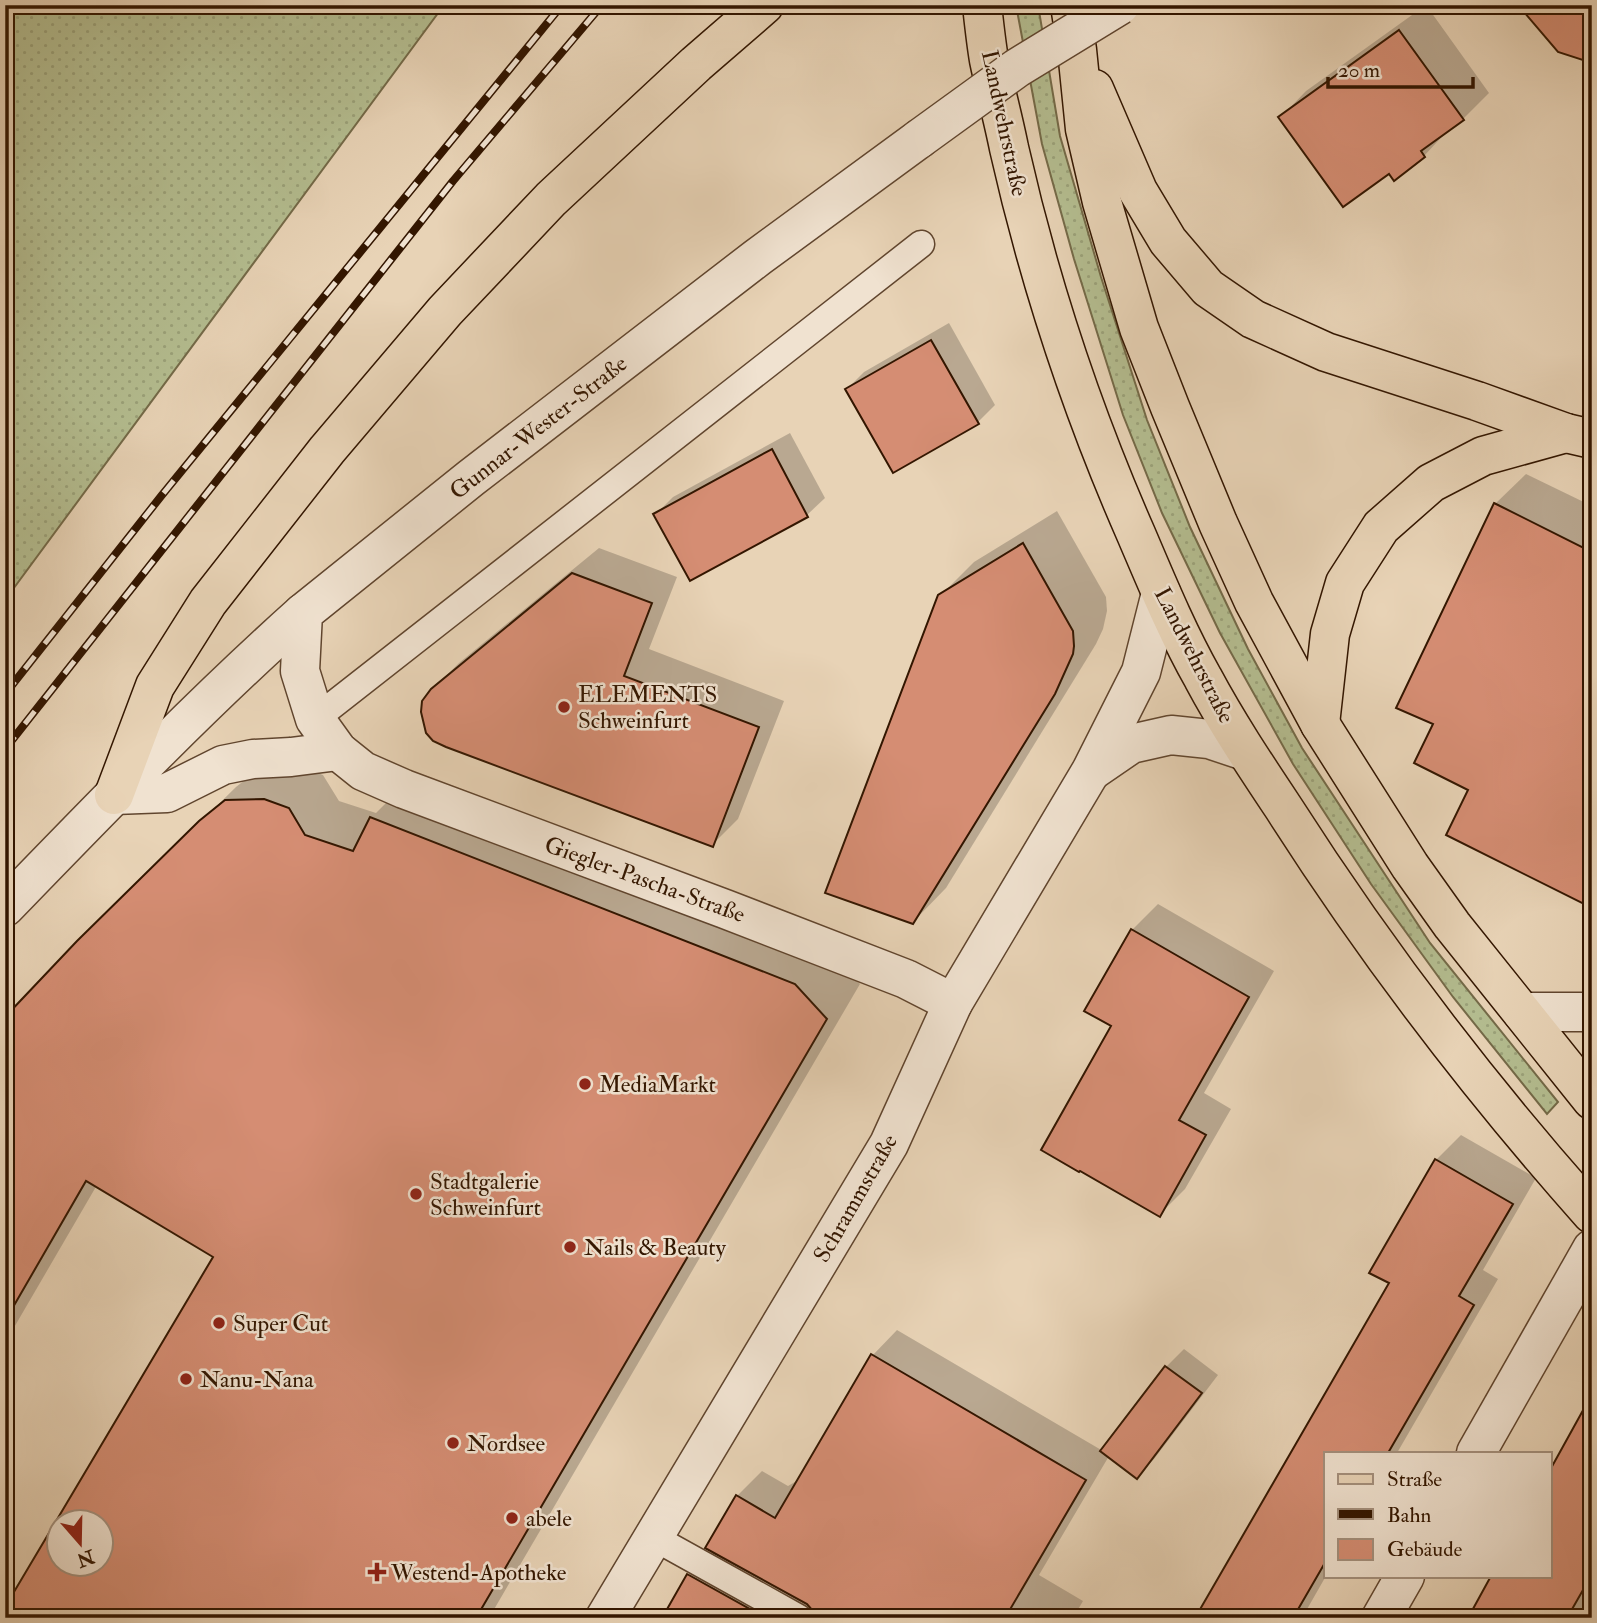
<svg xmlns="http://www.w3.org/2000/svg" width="1597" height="1623" font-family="'IM FELL Double Pica',serif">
	<defs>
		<pattern id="grass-dots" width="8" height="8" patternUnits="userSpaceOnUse" patternTransform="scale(1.75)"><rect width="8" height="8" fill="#b4bd90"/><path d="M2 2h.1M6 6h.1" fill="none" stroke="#9ba27a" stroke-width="1.8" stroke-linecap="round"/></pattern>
	</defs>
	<rect width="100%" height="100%" fill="#e8d3b6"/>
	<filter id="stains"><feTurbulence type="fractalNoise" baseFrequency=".00286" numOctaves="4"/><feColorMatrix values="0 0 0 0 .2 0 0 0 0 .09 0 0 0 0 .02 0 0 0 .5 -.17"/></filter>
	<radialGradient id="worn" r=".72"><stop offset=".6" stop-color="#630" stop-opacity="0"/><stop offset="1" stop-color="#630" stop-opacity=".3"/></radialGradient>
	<!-- grass -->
	<g fill="url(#grass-dots)" stroke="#746a48" stroke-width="2">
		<path d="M5,5H444L5,600Z"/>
		<path d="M1016,5H1038L1060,136L1101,277L1147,420L1190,527L1248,649L1302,748L1430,943L1558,1102L1547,1114L1453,997L1371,884L1293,764L1220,633L1162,513L1123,415L1074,259L1042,144Z"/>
	</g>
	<!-- shadow -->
	<g fill="#0003" fill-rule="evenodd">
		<path d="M1426,5L1489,93L1463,119L1449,129L1424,156L1281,117L1306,91Z"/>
		<path d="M949,323L995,405L978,422L847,389L864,372Z"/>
		<path d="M790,433L825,498L807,515L691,578L656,514L673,497Z"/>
		<path d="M1526,474L1592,506V906L1471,789L1435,724L1495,504Z"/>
		<path d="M1057,511L1106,597L1107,611L1103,629L1096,644L946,888L913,922L940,596L974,562Z"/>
		<path d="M599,548L677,577L649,649L784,701L738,819L712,845L432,690L459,663Z"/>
		<path d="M299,765L323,775L339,801L376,813L405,784L829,951L860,984L489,1618H5V1610L215,1257L97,1185L5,1343V1155L114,907L236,787L261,767ZM60,1522H102V1564H60Z"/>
		<path d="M1158,904L1274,971L1204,1093L1231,1109L1185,1189L1159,1215L1113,1026L1132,930Z"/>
		<path d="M1461,1135L1536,1178L1483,1270L1498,1279L1397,1453H1326V1576L1302,1618H1197L1391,1283L1371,1272L1436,1160Z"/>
		<path d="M897,1330L1103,1451L1166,1367L1184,1349L1218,1375L1154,1459L1137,1476L1109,1456L1039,1575L1083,1601L1073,1618H664L689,1575L714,1551L737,1496L762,1471L788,1486L800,1479L872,1356Z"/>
		<path d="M5,1379L13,1384L5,1397Z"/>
		<path d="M1592,1398V1616L1591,1618H1470L1493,1576H1550V1474Z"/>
	</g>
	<!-- building -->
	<g fill="#d58d73" stroke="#331600" stroke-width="2" fill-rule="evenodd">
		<path d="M1518,5H1592V63L1558,52Z"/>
		<path d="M1399,30L1464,120L1421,151L1425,157L1394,181L1389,174L1343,207L1278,117Z"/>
		<path d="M931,340L979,424L893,473L845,389Z"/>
		<path d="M772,449L808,517L690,581L653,514Z"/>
		<path d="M1494,503L1592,552V908L1446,835L1468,790L1414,763L1433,724L1396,708Z"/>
		<path d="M1023,543L1073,631L1074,646L1073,654L1055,694L913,924L825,893L938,595Z"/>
		<path d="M572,573L652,603L624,676L759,727L713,847L446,747L433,741L426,733L421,712L422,701L431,689Z"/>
		<path d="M264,799L289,808L305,835L353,851L370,817L795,984L827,1019L476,1618H5V1607L213,1257L86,1181L5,1321V1017L77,941L199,821L225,800ZM60,1522H102V1564H60Z"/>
		<path d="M1131,929L1249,997L1179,1120L1206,1135L1160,1217L1080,1171L1079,1172L1041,1150L1111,1026L1084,1011Z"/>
		<path d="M1435,1159L1513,1204L1459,1296L1474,1305L1388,1453H1326V1561L1293,1618H1195L1389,1283L1369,1273Z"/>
		<path d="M871,1354L1086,1480L1005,1618H815L813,1611L807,1604L705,1548L736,1495L775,1518Z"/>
		<path d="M1165,1366L1202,1393L1137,1479L1100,1451Z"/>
		<path d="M1592,1394L1591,1576L1567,1618H1468L1491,1576H1550V1470Z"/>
		<path d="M687,1574L766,1618H662Z"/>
	</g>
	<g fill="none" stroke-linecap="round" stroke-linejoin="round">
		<!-- service casing -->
		<g stroke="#60452e" stroke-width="29">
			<g id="service">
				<path d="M315,719L921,244"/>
				<path d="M653,1537L799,1618"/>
			</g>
		</g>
		<!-- minor casing -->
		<g stroke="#60452e" stroke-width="41">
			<g id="minor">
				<path d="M114,795L167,793L223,765L253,759L291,757L338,751"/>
				<path d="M5,907C102,807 199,706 303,613"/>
				<path d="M1476,1453L1592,1249"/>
				<path d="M605,1618L889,1144L953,1003"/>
				<path d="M1381,1618L1405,1576"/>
			</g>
		</g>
		<!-- tertiary casing -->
		<g stroke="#60452e" stroke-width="41">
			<g id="tertiary">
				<path d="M919,139L758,257L471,478L303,613L300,671L315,719L338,751L363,771L404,789L725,909L906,979L953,1003L1091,771L1141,672L1161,593"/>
				<path d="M1093,770L1131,744L1171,735L1209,739L1245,751"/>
				<path d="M1522,1012H1592"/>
			</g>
		</g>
		<!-- primary casing -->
		<g stroke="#331600" stroke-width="41">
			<g id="primary">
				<path d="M982,5C984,23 986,42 989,60C995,89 1003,118 1009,148C1039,281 1081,409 1136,534C1157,583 1177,632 1203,678C1227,723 1255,765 1283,807C1375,951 1478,1086 1592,1214"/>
				<path d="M1070,5L1077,50L1085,129L1102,202L1139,328L1170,407L1218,523L1254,602L1320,724L1410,866L1452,925L1592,1100"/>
				<path d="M1094,89L1138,191L1168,241L1208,288L1253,319L1326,352L1477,401L1566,433L1592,439"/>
				<path d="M1320,724L1330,634L1345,583L1381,527L1431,483L1483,456L1566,433"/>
				<path d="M114,795L155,686L208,602L327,450L445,311L551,199L696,64L764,5"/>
			</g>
		</g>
		<!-- service -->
		<use href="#service" stroke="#f0e2d0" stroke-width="26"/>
		<!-- minor -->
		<use href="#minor" stroke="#f0e2d0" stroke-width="38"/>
		<!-- tertiary -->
		<use href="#tertiary" stroke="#f0e2d0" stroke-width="38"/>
		<!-- primary -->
		<use href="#primary" stroke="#e8d3b6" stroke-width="38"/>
		<!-- rail casing -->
		<g stroke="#331600" stroke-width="8">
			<g id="rail">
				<path d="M5,694L162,495L562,5"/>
				<path d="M5,749L453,181L602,5"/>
			</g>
		</g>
		<!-- rail -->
		<use href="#rail" stroke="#f0e2d0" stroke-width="5" stroke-dasharray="16" stroke-linecap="butt"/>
		<!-- tertiary-bridge casing -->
		<g stroke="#60452e" stroke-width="41" stroke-linecap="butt">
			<path id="tertiary-bridge" d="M919,139L1017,68L1120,5"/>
		</g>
		<!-- tertiary-bridge -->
		<use href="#tertiary-bridge" stroke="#f0e2d0" stroke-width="38"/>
	</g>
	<!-- markers -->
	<g fill="#8f2418" stroke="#f0e2d0" stroke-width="2.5">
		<circle cx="564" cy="707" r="7"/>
		<circle cx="585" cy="1084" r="7"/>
		<circle cx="416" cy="1194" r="7"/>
		<circle cx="570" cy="1247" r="7"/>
		<circle cx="219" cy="1323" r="7"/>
		<circle cx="186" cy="1379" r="7"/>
		<circle cx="453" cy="1443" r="7"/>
		<circle cx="512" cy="1518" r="7"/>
		<path d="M373.5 1561.5h7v7h7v7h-7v7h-7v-7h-7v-7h7z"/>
	</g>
	<g text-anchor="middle" stroke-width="5" stroke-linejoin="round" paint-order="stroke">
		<!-- street labels -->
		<g font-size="23" fill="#331600" stroke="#f0e2d0">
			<text transform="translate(1005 123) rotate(78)" y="8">Landwehrstraße</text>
			<text transform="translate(538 427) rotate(-38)" y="8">Gunnar-Wester-Straße</text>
			<text transform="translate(1195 655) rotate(63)" y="8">Landwehrstraße</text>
			<text transform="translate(645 879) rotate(20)" y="8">Giegler-Pascha-Straße</text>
			<text transform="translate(855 1198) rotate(-60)" y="8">Schrammstraße</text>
		</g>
		<!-- poi labels -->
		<g font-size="23" fill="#331600" stroke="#f0e2d0" text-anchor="start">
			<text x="578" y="702">ELEMENTS<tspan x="578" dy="26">Schweinfurt</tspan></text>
			<text x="599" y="1092">MediaMarkt</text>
			<text x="430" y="1189">Stadtgalerie<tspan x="430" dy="26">Schweinfurt</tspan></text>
			<text x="584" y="1255">Nails &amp; Beauty</text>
			<text x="233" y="1331">Super Cut</text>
			<text x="200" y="1387">Nanu-Nana</text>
			<text x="467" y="1451">Nordsee</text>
			<text x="526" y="1526">abele</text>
			<text x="391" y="1580">Westend-Apotheke</text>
		</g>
	</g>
	<!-- margin -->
	<rect width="1597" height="1623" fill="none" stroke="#e8d3b6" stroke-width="28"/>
	<rect x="7" y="7" width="1583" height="1609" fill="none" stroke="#331600" stroke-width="3.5"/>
	<rect x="14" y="14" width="1569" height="1595" fill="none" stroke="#331600" stroke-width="2"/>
	<!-- legend -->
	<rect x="1324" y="1452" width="228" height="126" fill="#f0e2d0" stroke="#a4907d" stroke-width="2"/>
	<rect x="1338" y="1474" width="35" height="10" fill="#e8d3b6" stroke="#a4907d" stroke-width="2"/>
	<text x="1387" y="1486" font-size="21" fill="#331600">Straße</text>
	<rect x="1338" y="1509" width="35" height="10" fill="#331600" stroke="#a4907d" stroke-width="2"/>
	<text x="1387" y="1522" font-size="21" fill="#331600">Bahn</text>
	<rect x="1338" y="1539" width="35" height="21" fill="#d58d73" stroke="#a4907d" stroke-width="2"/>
	<text x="1387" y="1556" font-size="21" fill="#331600">Gebäude</text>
	<!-- north arrow -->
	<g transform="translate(80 1543) rotate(160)"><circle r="33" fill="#f0e2d0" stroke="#a4907d" stroke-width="2"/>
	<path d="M0-5L12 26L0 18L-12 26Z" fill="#8f2418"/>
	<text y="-10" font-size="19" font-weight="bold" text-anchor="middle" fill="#331600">N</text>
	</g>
	<!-- scale -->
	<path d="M1328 77v10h145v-10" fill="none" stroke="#331600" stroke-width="3.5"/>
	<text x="1338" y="77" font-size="21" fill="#331600" stroke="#f0e2d0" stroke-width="5" paint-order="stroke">20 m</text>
	<rect width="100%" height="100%" filter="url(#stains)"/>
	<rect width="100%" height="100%" fill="url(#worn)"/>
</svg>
